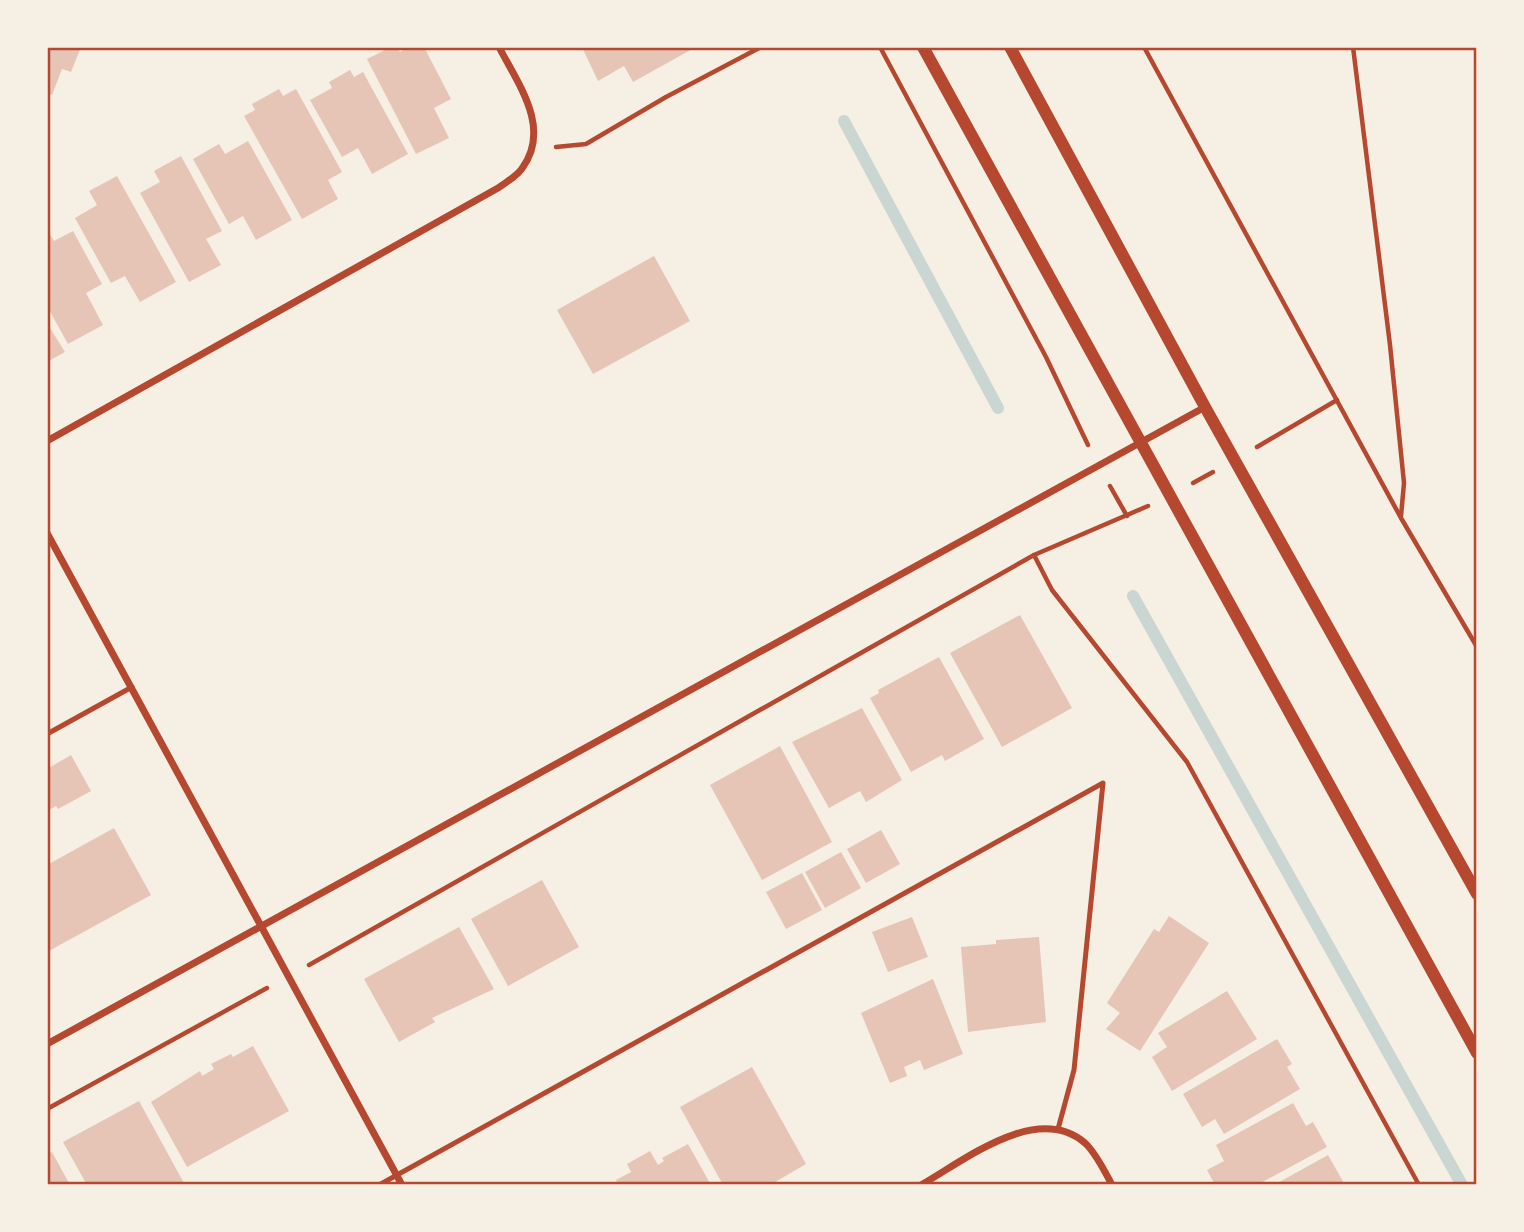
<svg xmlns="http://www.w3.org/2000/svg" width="1524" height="1232" font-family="'Asap Condensed',sans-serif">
	<rect width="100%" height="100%" fill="#f6efe4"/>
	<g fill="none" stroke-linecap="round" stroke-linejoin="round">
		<!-- stream -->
		<g stroke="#c9d6d2" stroke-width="12">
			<path d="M844,121L998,408"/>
			<path d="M1133,596L1462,1185"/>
		</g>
	</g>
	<!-- building -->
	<g fill="#e6c5b7">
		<path d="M47,47H81L71,72L62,69L52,95L47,93Z"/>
		<path d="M391,47H397L400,52L408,47H424L451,99L434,108L449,138L416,154L367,59Z"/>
		<path d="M582,47H696L633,82L624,66L598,81Z"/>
		<path d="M350,70L354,77L363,72L408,154L372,174L358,148L342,157L310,100L332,88L329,82Z"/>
		<path d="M279,89L283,96L296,89L342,172L328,180L338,199L302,219L244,116L255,110L252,104Z"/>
		<path d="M248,141L292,220L256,240L243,216L229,224L193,159L219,144L225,154Z"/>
		<path d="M181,156L222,231L206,239L221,265L189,282L140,193L160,182L154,171Z"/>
		<path d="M117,176L176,282L140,302L125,276L111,283L75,218L97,205L89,191Z"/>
		<path d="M47,230L54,241L73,231L102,284L86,293L103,325L68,344L47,306Z"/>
		<path d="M654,256L690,321L593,374L557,310Z"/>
		<path d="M47,323L65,352L47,362Z"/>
		<path d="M1020,615L1072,708L1002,747L950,653Z"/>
		<path d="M939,657L984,739L945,761L942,755L911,772L870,698L879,693L878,690Z"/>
		<path d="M862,708L902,780L866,802L860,791L829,808L792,742Z"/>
		<path d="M780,746L832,842L762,880L710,785Z"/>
		<path d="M71,755L91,791L58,809L56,806L47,811V769Z"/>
		<path d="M114,828L151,895L47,952V865Z"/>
		<path d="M881,830L900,864L866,883L847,849Z"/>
		<path d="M841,852L861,888L825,908L805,872Z"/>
		<path d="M802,873L822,910L786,929L766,892Z"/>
		<path d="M542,880L579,947L508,986L471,919Z"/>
		<path d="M1169,916L1209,943L1140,1051L1106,1029L1120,1013L1107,1003L1154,929L1159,932Z"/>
		<path d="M912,917L928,957L888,972L872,932Z"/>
		<path d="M459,927L494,989L432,1018L435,1022L399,1042L364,979Z"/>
		<path d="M1039,937L1046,1022L968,1032L961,947L996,944V940Z"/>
		<path d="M933,979L963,1054L924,1070L920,1060L904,1067L907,1076L890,1083L861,1013Z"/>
		<path d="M1227,991L1257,1039L1172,1091L1152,1057L1167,1047L1158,1033Z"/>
		<path d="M1277,1039L1292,1064L1287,1067L1300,1089L1224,1134L1215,1119L1202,1127L1183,1094Z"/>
		<path d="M253,1046L289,1111L187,1167L151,1102L200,1071L202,1076L214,1069L211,1064L231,1054L233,1057Z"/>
		<path d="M752,1067L806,1164L770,1185H723L680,1107Z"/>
		<path d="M139,1101L185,1185H87L63,1142Z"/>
		<path d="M1293,1103L1306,1126L1313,1122L1327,1147L1257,1185H1215L1207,1170L1224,1161L1216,1145Z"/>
		<path d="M688,1144L711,1185H619L616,1180L631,1172L627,1164L650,1151L658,1165L664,1161L662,1158Z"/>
		<path d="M52,1152L70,1185H47V1154Z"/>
		<path d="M1328,1155L1345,1185H1274Z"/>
	</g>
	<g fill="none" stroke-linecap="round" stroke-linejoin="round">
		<!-- path -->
		<g stroke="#b5482f" stroke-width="4.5">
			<path d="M880,47L1046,357L1088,445"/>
			<path d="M1144,47L1401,518L1477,647"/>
			<path d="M1353,47L1390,345L1404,483L1401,516"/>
			<path d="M556,147L586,144L666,97L761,47"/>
			<path d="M1257,447L1337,400"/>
			<path d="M1193,483L1213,472"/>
			<path d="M1110,486L1127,516"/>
			<path d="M1034,555L1052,590L1187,762L1419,1185"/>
			<path d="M309,965L1034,555L1148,506"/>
			<path d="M47,1109L267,988"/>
		</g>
		<!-- service -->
		<g stroke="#b5482f" stroke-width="5">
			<path d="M47,734L132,687"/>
			<path d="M379,1185L1103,783L1074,1070L1058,1129"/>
		</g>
		<!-- minor -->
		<g stroke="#b5482f" stroke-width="7">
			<path d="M47,441L498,188C506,182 518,176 523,167C551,127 518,84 499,47"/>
			<path d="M47,533L402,1185"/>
			<path d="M47,1044L1205,407"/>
			<path d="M921,1185C965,1160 1037,1102 1085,1143C1096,1153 1105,1172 1112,1185"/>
		</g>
		<!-- tertiary -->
		<g stroke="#b5482f" stroke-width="12">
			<path d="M923,47L1477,1053"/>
			<path d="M1010,47L1205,407L1477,894"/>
		</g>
	</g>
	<!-- border -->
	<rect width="1524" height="1232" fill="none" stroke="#f6efe4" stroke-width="98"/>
	<rect x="49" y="49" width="1426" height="1134" fill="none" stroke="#b5482f" stroke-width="2.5"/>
</svg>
